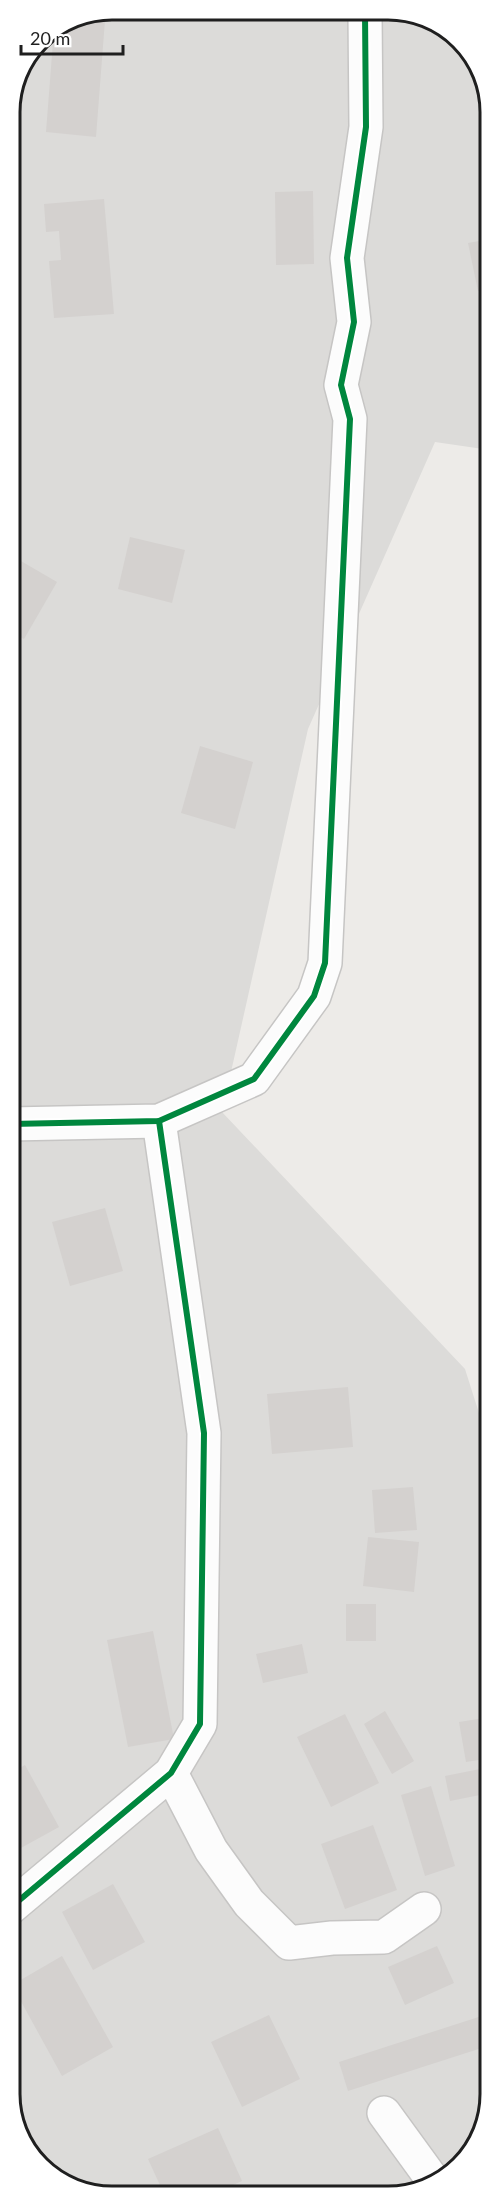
<svg xmlns="http://www.w3.org/2000/svg" width="500" height="2205" font-family="Lato,sans-serif">
	<rect width="100%" height="100%" fill="#edebe8"/>
	<!-- residential -->
	<path fill="#dcdbd9" d="M415,12L465,44L490,98V450L435,442L308,729L222,1112L465,1369L491,1451V2100L465,2161L402,2195L91,2194L39,2166L10,2107L9,105L39,39L73,17Z"/>
	<!-- building -->
	<g fill="#d4d1cf">
		<path d="M72,17L105,20L96,137L46,132L54,29Z"/>
		<path d="M313,191L314,264L276,265L275,192Z"/>
		<path d="M104,199L114,314L54,318L49,261L61,260L59,231L46,232L44,204Z"/>
		<path d="M490,239V289L478,291L468,243Z"/>
		<path d="M130,537L185,550L172,603L118,589Z"/>
		<path d="M14,557L57,582L24,639L9,631V565Z"/>
		<path d="M200,746L253,762L235,829L181,813Z"/>
		<path d="M105,1208L123,1271L70,1286L52,1222Z"/>
		<path d="M348,1387L353,1447L272,1454L267,1394Z"/>
		<path d="M413,1487L417,1530L375,1533L372,1490Z"/>
		<path d="M368,1537L419,1542L414,1592L363,1586Z"/>
		<rect x="346" y="1604" width="30" height="37"/>
		<path d="M153,1631L174,1739L128,1747L107,1640Z"/>
		<path d="M302,1644L308,1673L263,1683L256,1654Z"/>
		<path d="M385,1711L414,1761L392,1774L364,1724Z"/>
		<path d="M345,1714L379,1783L331,1807L297,1737Z"/>
		<path d="M491,1717V1758L466,1762L459,1722Z"/>
		<path d="M25,1765L59,1827L10,1854V1774Z"/>
		<path d="M485,1768L490,1793L450,1801L445,1776Z"/>
		<path d="M431,1786L455,1866L425,1876L401,1795Z"/>
		<path d="M373,1825L397,1890L345,1909L321,1844Z"/>
		<path d="M113,1884L145,1942L93,1970L62,1912Z"/>
		<path d="M437,1946L454,1983L405,2005L388,1967Z"/>
		<path d="M62,1956L113,2047L62,2076L12,1985Z"/>
		<path d="M491,2013V2045L348,2091L339,2062Z"/>
		<path d="M269,2015L300,2079L242,2107L211,2042Z"/>
		<path d="M218,2128L242,2181L213,2194H164L148,2159Z"/>
	</g>
	<g fill="none" stroke-linecap="round" stroke-linejoin="round">
		<!-- minor casing -->
		<g stroke="#c6c5c4" stroke-width="36">
			<g id="minor">
				<path d="M10,1124L159,1121L254,1079L314,996L325,963L350,419L341,385L354,322L347,258L366,127L365,13"/>
				<path d="M171,1773L211,1850L249,1903L289,1943L332,1938L384,1937L424,1909"/>
				<path d="M10,1908L171,1773L200,1724L204,1433L159,1121"/>
				<path d="M384,2113L432,2179"/>
			</g>
		</g>
		<!-- minor -->
		<use href="#minor" stroke="#fcfcfc" stroke-width="33"/>
		<!-- cycleway casing -->
		<g stroke="#fff" stroke-width="10">
			<g id="cycleway">
				<path d="M10,1124L159,1121L254,1079L314,996L325,963L350,419L341,385L354,322L347,258L366,127L365,13"/>
				<path d="M10,1908L171,1773L200,1724L204,1433L159,1121"/>
			</g>
		</g>
		<!-- cycleway -->
		<use href="#cycleway" stroke="#00873e" stroke-width="6"/>
	</g>
	<!-- crop -->
	<path d="M0 0H500V2205H0ZM112 20H388A92 92 0 0 1 480 112V2094A92 92 0 0 1 388 2186H112A92 92 0 0 1 20 2094V112A92 92 0 0 1 112 20Z" fill="#fff" fill-rule="evenodd"/>
	<path fill="none" stroke="#1f1f1f" stroke-width="3" d="M112 20H388A92 92 0 0 1 480 112V2094A92 92 0 0 1 388 2186H112A92 92 0 0 1 20 2094V112A92 92 0 0 1 112 20Z"/>
	<!-- scale -->
	<path d="M21 45v9h102v-9" fill="none" stroke="#1f1f1f" stroke-width="3"/>
	<text x="30" y="45" font-size="18" fill="#1f1f1f" stroke="#ffffff" stroke-width="4.5" paint-order="stroke">20 m</text>
</svg>
